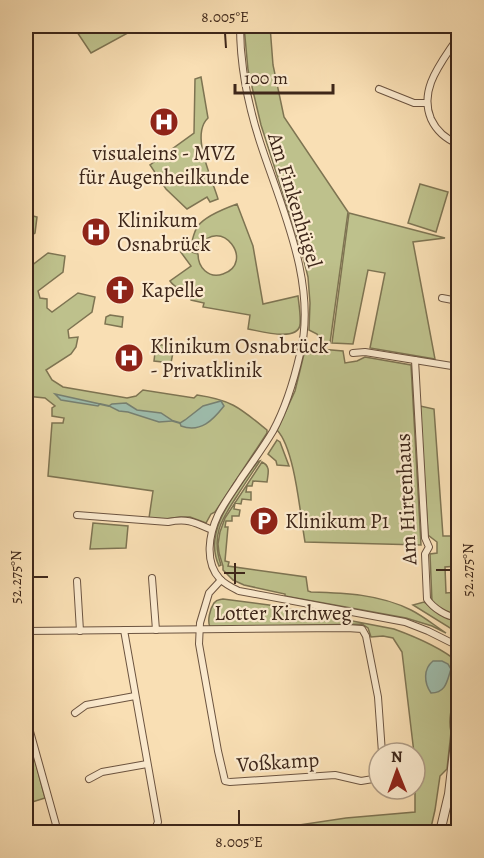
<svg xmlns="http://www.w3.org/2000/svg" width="484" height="858" font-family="Alegreya,serif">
	<rect width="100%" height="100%" fill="#f9dfb4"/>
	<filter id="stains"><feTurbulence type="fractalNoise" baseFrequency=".00333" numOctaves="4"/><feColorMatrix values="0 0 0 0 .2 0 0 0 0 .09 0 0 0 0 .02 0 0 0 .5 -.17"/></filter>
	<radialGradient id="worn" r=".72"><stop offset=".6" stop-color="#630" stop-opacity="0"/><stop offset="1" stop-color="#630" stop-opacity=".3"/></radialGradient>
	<!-- green -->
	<g fill="#bec18c" stroke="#7e7452" stroke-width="1.5">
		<path d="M73,26H138L137,28L91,53Z"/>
		<path d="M244,26H270L273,65L284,117L348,212L330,343L321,342L317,334L309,330L310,303L308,277L302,253L261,125L248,70Z"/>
		<path d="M201,77L208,118C190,135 212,178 218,199L210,202L207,197L187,209L166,189L150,165L194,133L195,79Z"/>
		<path d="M420,184L448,192L436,232L408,223Z"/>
		<path d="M237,204L253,246L263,304L298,296C299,305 301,316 300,325C297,342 260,331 248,329L250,315L203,307L204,303L191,300C185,288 177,291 170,281L191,266L180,251L182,249L198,254C198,267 208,279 223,274C256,263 221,214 199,247L191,245C193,238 194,231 198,226C205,216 226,208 237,204Z"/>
		<path d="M349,213L445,238L413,242L435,359L370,348L385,273L368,270L353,344L332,343Z"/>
		<path d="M26,214L37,217L35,233L26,239Z"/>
		<path d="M48,253L65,256L63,272L38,291L40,298L47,299V308L52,312L78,293L95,297L92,312L68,330L69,338L78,337L76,347L71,354L46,370L52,380L63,387L127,398L136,396L143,390L194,398L197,395C232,400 240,408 267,430V433L215,512L211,514L206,523L190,517H180L166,519L149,518L153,491L48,476L52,423H63L64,418L52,416V408L55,406L45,398L26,396V269H27Z"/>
		<path d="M110,315L123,317L122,327L105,324L106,317Z"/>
		<path d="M156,344L174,347L171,363L154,361Z"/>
		<path d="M320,349L343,351L345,363L357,361L365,357L411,365L421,545L305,542C300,514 295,449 277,430L295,391L304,354L311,353Z"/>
		<path d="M420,406L434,409L443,536H458V566L445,567L446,593L458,592V613L451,615L432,602L430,554L437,553V542L428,535Z"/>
		<path d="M277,440L280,442L289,466L277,465L276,461L268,454Z"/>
		<path d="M260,461C252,473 244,485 237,496C221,520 211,536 221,565L219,566C202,530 237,492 257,462Z"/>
		<path d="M262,462C271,466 268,474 267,482L253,481L252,486H247L246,492H251V500L242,499L241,504L235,503L234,509L240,510L239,516H232V521H226L225,527H228L225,561L229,562L228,566L306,577L308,591L311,592C345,593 379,594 411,610C423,616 434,625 446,633L432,626L406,618L285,596V594L244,585L233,580L223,570V566L219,553L218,544L220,532L225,518Z"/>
		<path d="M93,523L128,526L126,548L90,549Z"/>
		<path d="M223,599L269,605L394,629C416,637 440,647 458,662C459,668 459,676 458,682C455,698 447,715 451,732L447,769L440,776L435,810L430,832H252L346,818L415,812V753H414L402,652L393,638L383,636L371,637L368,628L362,624L210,627C207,621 210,609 214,603C217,599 219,600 223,599Z"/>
		<path d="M424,602L456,622H458V633L413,605Z"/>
		<path d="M26,726L45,798L26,804Z"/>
	</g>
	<!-- water -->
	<g fill="#9ebdad" stroke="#778172" stroke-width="1.5">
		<path d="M55,394L100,404L98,406L61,400Z"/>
		<path d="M221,401L224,406C213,420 201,433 181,426L180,423L185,420L203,406Z"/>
		<path d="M126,403L137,410L161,413L173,421L159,422L128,412L119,411L109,406L112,404Z"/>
		<path d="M433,661H442L448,664L451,669C447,681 446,693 431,693C424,683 423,669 433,661Z"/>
	</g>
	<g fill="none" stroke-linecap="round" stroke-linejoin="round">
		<!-- stream -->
		<g stroke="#778172" stroke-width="2">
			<path d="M100,404L109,406"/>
			<path d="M173,421L180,423"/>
		</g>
		<!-- minor casing -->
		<g stroke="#6c5440" stroke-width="8">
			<g id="minor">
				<path d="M240,26C240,65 248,105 260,142C281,207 318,284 300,354C294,380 286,407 273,431C263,448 251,464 240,480C233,491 224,503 218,515C209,534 204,562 220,579C226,585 233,588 239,591L405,622L428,631L458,646"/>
				<path d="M451,26L458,30"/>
				<path d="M458,37C443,61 418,88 431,119C437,132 446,139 458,144"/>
				<path d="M379,89L414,103H427"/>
				<path d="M442,298L458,301"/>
				<path d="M353,353L365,352L458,367"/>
				<path d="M415,360L425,538L429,547L425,554L427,599C433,608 448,618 458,617"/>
				<path d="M77,515L168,522C187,518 194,522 212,530"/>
				<path d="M152,578L156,630"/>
				<path d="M221,580L209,593L200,623L199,644L218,751L225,781L230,782L335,775L361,781L379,778"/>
				<path d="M77,581L80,631"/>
				<path d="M124,630L158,822L154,831L149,832"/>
				<path d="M26,631L347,628L362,629L366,636L378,697L382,753"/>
				<path d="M27,631L26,717L58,832"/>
				<path d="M75,713L86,705L135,696"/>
				<path d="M89,779L102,772L147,764"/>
			</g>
		</g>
		<!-- tertiary casing -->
		<g stroke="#6c5440" stroke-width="10">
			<path id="tertiary" d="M440,832L449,794L458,717"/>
		</g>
		<!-- minor -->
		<use href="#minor" stroke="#fbeace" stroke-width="6"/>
		<!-- tertiary -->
		<use href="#tertiary" stroke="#fbeace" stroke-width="8"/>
	</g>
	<!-- ticks -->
	<path fill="none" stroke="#3d2619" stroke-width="2" d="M225,33L226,48M235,563V584M436,570H451M224,573H245M33,577H48M239,810V825"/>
	<!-- icons -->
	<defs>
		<g id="hospital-disc" transform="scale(1.5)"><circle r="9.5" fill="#8f2418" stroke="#fbeace"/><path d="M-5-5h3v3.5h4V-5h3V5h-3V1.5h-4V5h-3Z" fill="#fff"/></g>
		<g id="church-disc" transform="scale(1.5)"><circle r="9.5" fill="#8f2418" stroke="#fbeace"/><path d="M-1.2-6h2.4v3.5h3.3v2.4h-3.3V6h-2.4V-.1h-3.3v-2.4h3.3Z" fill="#fff"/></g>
		<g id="parking-disc" transform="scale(1.5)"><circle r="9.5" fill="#8f2418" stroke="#fbeace"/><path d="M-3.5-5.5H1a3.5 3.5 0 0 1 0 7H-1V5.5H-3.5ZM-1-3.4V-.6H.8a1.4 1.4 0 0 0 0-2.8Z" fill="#fff"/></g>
	</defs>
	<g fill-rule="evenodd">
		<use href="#hospital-disc" x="164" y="122"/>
		<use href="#hospital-disc" x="96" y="232"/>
		<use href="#church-disc" x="120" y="290"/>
		<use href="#hospital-disc" x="129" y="358"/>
		<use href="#parking-disc" x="264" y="521"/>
	</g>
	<g text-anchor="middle" stroke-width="4.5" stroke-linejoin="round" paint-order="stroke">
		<!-- poi labels -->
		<g font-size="21" fill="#3d2619" stroke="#fbeace" text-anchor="start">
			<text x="164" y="160" text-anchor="middle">visualeins - MVZ<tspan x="164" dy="24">für Augenheilkunde</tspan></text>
			<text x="117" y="227">Klinikum<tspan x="117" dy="24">Osnabrück</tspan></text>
			<text x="141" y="297">Kapelle</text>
			<text x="150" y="353">Klinikum Osnabrück<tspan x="150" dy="24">- Privatklinik</tspan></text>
			<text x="285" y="528">Klinikum P1</text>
		</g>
		<!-- street labels -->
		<g font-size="21" fill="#3d2619" stroke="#fbeace">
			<text transform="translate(295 200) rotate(73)" y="7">Am Finkenhügel</text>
			<text transform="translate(406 499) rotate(-93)" y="7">Am Hirtenhaus</text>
			<text x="283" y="620">Lotter Kirchweg</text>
			<text transform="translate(278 762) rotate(-4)" y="7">Voßkamp</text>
		</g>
	</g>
	<!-- margin -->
	<rect width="484" height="858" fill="none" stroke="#f9dfb4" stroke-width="66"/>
	<!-- north arrow -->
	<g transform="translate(397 771) rotate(359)"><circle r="28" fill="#fbeace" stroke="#af9c86" stroke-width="1.5"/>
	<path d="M0-4.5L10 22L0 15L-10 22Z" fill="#8f2418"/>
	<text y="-9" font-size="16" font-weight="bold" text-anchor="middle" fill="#3d2619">N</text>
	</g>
	<!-- scale -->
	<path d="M235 84v9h98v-9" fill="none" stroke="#3d2619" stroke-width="3"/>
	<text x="244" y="84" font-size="18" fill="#3d2619" stroke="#fbeace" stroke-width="4.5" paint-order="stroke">100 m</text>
	<rect x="33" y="33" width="418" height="792" fill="none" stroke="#3d2619" stroke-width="2"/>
	<g font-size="15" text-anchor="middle" fill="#3d2619">
		<text x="225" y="22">8.005°E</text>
		<text transform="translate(468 570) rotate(-90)" y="5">52.275°N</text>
		<text transform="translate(16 577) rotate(-90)" y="5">52.275°N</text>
		<text x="239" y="847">8.005°E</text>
	</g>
	<rect width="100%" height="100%" filter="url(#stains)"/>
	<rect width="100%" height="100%" fill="url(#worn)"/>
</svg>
